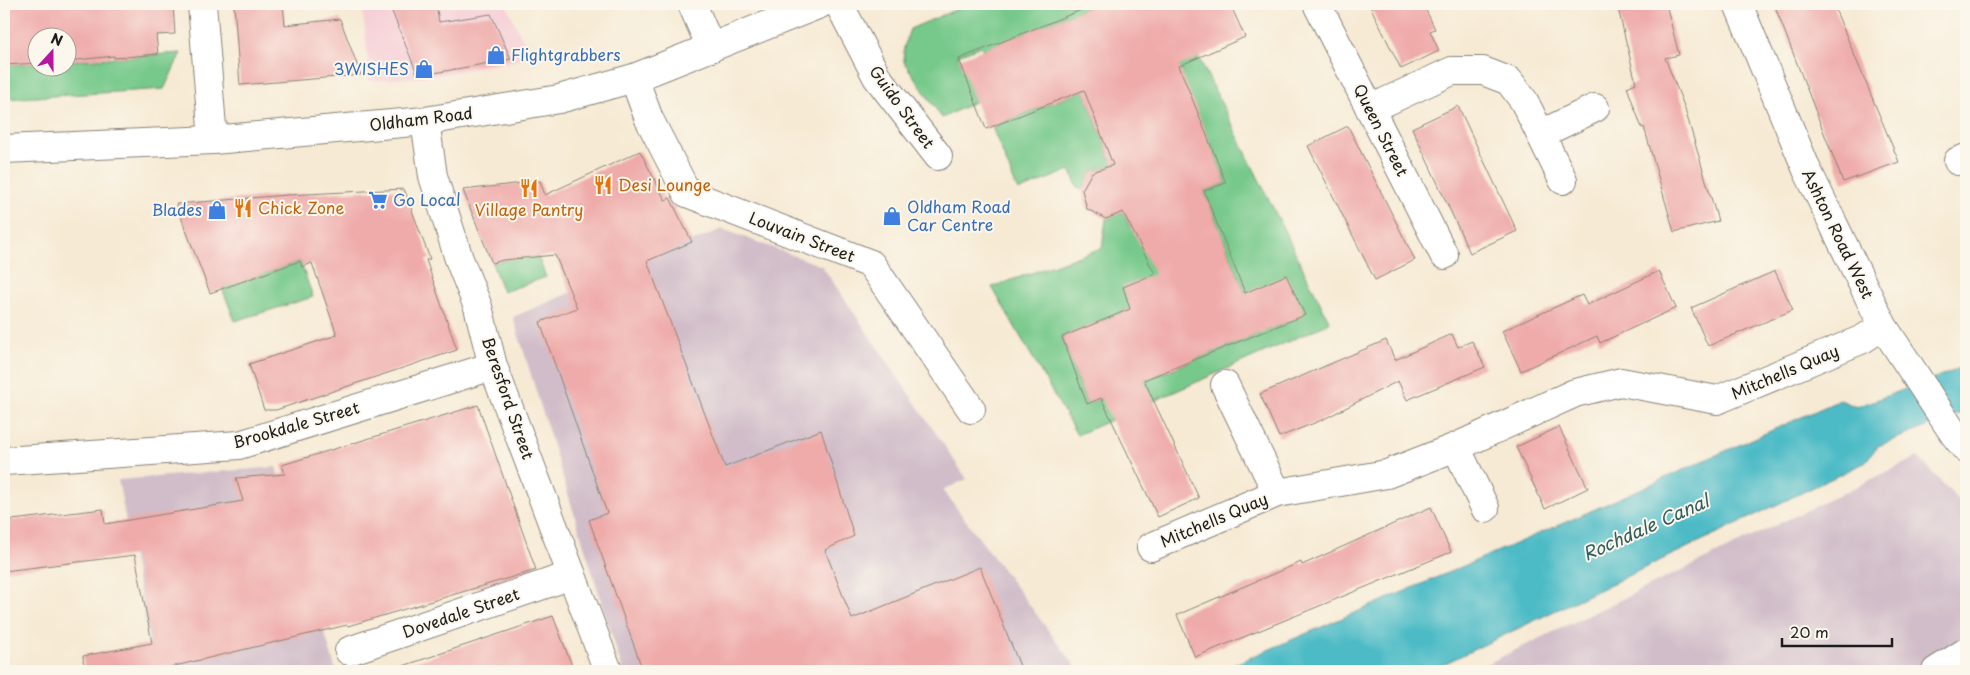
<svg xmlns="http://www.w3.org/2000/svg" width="1970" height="675" font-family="'Playpen Sans',sans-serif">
	<rect width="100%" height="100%" fill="#fbf7ec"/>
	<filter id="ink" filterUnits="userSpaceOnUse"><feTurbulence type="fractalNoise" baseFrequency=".02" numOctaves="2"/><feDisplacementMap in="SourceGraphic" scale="10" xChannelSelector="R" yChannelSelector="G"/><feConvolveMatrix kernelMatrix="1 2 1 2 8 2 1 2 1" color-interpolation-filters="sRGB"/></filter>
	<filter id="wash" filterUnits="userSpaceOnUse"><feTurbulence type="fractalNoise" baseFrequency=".0096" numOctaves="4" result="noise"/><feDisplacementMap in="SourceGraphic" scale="20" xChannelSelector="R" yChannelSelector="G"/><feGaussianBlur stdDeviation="1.12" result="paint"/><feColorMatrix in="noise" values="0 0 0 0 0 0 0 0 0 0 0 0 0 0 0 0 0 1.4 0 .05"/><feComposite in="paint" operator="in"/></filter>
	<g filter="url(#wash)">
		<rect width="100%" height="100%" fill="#f6ead4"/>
		<!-- built -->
		<path fill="#f6cfd7" d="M362,4H506L530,55L511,62L434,76L370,81Z"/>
		<!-- industrial -->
		<g fill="#d1bdc9">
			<path d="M722,229L822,266L967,479L943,490L1079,671H623L513,317Z"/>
			<path d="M1918,457L1966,508V671H1472Z"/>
			<path d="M276,467L336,671H155L118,480Z"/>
		</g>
		<!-- green -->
		<g fill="#77c98b" stroke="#4a7254">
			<path d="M969,4H1096L983,50L981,46L958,55L976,101L942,118L904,62V47L910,29Z"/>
			<path d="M1152,4H1176L1195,50L1330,323L1077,435L992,287L1102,248L1106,219L1123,212L1130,227L1139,223L1157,273L1130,309L1062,337L1087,404L1304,315L1245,293L1204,191L1226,183Z"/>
			<path d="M181,53L164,89L4,99V65L37,63L38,68H68V61Z"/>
			<path d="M1084,90L1113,165L1092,172L1082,190L1078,188L1070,170L1018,191L992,127Z"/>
			<path d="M525,256L538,257L546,277L503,292L492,263Z"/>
			<path d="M300,261L313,297L235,321L213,265L254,277Z"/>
		</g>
		<!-- water -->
		<path fill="#4ebbc6" stroke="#356c71" d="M1966,363V411L1878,446L1864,463L1429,671H1219L1566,522L1840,400L1857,407L1954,371Z"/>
		<g id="blocks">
			<!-- building -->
			<g fill="#efabaa">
				<path d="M4,4H173L175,34L156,35L158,54L114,58V56L68,61V38H38V63L4,65Z"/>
				<path d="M234,4H283L285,25L340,19L361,75L240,85Z"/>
				<path d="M389,4H436L439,22L491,14L511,59L418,76Z"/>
				<path d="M1096,4H1230L1245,37L1179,66L1226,183L1204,191L1245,293L1286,275L1305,315L1144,380L1199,498L1158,517L1101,398L1087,404L1062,337L1130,309L1123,287L1155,274L1123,212L1106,219L1087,209L1082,190L1092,172L1113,165L1084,90L986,129L959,59Z"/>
				<path d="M1369,4H1423L1435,29L1430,31L1439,51L1401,69Z"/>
				<path d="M1617,4H1666L1679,55L1665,58L1684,106L1718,221L1674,232L1644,127L1642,128L1627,87L1636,83Z"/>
				<path d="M1774,4H1833L1899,162L1843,182Z"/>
				<path d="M1458,106L1517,231L1470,253L1412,128Z"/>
				<path d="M1348,126L1415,260L1375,280L1308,146Z"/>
				<path d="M640,151L665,200L670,198L692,242L647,261L725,467L821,430L854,536L825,550L852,619L980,567L1022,671H643L589,520L607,513L540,322L577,308L555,255L503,260L492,263L463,190L540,181L545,195Z"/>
				<path d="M404,189L430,259L426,260L457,350L276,410H264L249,364L337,335L312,263L302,267L300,261L210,293L176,204L287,195Z"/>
				<path d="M1659,271L1676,308L1600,343L1597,336L1521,371L1502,331L1582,295L1587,305Z"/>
				<path d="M1775,271L1793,310L1708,346L1691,308Z"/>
				<path d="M1452,334L1458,347L1472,341L1485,367L1407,400L1398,381L1322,420L1279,437L1260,394L1386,340L1395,360Z"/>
				<path d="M478,405L536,570L348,626L347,625L154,671H84L83,656L152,643L135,555L4,571V521L103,509L105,524L243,501L236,478L285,474L282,465Z"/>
				<path d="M1559,427L1588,488L1545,509L1516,447Z"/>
				<path d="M1431,507L1451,552L1195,657L1177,615L1301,562L1302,565Z"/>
				<path d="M553,616L574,671H404L403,666Z"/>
			</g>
		</g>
	</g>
	<g filter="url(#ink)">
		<use href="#blocks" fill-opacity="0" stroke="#898378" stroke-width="1"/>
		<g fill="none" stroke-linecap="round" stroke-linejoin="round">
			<!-- minor casing -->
			<g stroke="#898378" stroke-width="30">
				<g id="minor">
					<path d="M202,4L213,140"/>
					<path d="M692,4L711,48"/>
					<path d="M839,4L877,77L938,156"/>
					<path d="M1317,4L1444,255"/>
					<path d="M634,78L649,119L687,193L871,264L971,409"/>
					<path d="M1370,109L1452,71H1483L1509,81L1524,101L1563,180"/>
					<path d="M425,121L433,176L459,259L478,307L493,366L608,671"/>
					<path d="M1541,134L1595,108"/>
					<path d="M1958,161L1966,158"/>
					<path d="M1225,385L1277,493"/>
					<path d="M1456,447L1485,508"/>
					<path d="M4,461L239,445L493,366"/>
					<path d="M1151,547L1277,493L1387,474L1456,447L1575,393L1621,382L1717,400L1863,339L1883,326"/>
					<path d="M349,651L572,575"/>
					<path d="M1936,671L1966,652"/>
				</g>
			</g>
			<!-- tertiary casing -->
			<g stroke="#898378" stroke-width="30">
				<path id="tertiary" d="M1738,4L1807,170L1883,326L1954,434L1966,449"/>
			</g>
			<!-- trunk casing -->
			<g stroke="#898378" stroke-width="30">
				<path id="trunk" d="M4,149L213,140L425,121L517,106L559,99L634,78L820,4"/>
			</g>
			<!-- minor -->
			<use href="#minor" stroke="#fff" stroke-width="28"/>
			<!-- tertiary -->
			<use href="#tertiary" stroke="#fff" stroke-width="28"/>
			<!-- trunk -->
			<use href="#trunk" stroke="#fff" stroke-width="28"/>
		</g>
	</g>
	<!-- icons -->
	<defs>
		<g id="shop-bare" transform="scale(1.5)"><path d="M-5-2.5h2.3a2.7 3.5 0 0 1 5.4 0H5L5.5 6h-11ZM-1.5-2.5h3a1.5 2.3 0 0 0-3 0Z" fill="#3f7fe0" stroke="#fbf7ec" stroke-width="2.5" paint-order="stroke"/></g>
		<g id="restaurant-bare" transform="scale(1.5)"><path d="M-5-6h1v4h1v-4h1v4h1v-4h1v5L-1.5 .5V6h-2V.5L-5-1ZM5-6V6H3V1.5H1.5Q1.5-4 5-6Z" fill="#e8710a" stroke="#fbf7ec" stroke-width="2.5" paint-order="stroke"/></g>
		<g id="supermarket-bare" transform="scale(1.5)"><path d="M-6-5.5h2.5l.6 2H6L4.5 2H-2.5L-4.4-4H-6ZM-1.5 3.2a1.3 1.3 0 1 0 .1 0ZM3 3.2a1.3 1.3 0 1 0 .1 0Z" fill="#3f7fe0" stroke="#fbf7ec" stroke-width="2.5" paint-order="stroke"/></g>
	</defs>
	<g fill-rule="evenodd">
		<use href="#shop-bare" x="496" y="55"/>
		<use href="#shop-bare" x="424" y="69"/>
		<use href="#restaurant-bare" x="603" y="185"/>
		<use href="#restaurant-bare" x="529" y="188"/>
		<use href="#supermarket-bare" x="378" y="200"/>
		<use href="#restaurant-bare" x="243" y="208"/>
		<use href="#shop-bare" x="217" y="210"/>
		<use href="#shop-bare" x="892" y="216"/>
	</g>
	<g text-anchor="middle" stroke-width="4" stroke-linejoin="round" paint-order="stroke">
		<!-- shop labels -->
		<g font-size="16" fill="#366cbe" stroke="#fbf7ec" text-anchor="start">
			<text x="511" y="61">Flightgrabbers</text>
			<text x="409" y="75" text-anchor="end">3WISHES</text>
			<text x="393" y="206">Go Local</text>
			<text x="907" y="213">Oldham Road<tspan x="907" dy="18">Car Centre</tspan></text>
			<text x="202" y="216" text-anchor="end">Blades</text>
		</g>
		<!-- street labels -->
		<g font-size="16" fill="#1c1c1c" stroke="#fbf7ec">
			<text transform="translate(902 107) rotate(54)" y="6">Guido Street</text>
			<text transform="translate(421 119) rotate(-7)" y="6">Oldham Road</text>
			<text transform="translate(1381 130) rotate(63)" y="6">Queen Street</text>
			<text transform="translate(1838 234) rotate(64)" y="6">Ashton Road West</text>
			<text transform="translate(802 237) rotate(21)" y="6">Louvain Street</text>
			<text transform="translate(1785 372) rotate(-23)" y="6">Mitchells Quay</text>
			<text transform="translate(508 398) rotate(71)" y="6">Beresford Street</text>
			<text transform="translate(296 425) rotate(-16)" y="6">Brookdale Street</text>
			<text transform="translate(1214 520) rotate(-23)" y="6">Mitchells Quay</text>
			<text transform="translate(461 613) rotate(-19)" y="6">Dovedale Street</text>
		</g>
		<!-- food labels -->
		<g font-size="16" fill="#c56008" stroke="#fbf7ec" text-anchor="start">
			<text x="618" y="191">Desi Lounge</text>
			<text x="258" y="214">Chick Zone</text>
			<text x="529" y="216" text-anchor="middle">Village Pantry</text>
		</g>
		<!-- water labels -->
		<g font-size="18" font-style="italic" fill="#305c60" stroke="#fbf7ec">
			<text transform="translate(1646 528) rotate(-24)" y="6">Rochdale Canal</text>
		</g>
	</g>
	<!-- margin -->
	<rect width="1970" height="675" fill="none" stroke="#fbf7ec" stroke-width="20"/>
	<!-- north arrow -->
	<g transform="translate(52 52) rotate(21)"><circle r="24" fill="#fbf7ec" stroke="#a29f99"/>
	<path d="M0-4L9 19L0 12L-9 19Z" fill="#b5179e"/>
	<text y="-8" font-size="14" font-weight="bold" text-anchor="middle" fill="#1c1c1c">N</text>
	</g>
	<!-- scale -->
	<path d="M1782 638v8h110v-8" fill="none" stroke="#1c1c1c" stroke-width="2.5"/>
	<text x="1790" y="638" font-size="15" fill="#1c1c1c" stroke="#fbf7ec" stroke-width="4" paint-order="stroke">20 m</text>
</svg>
